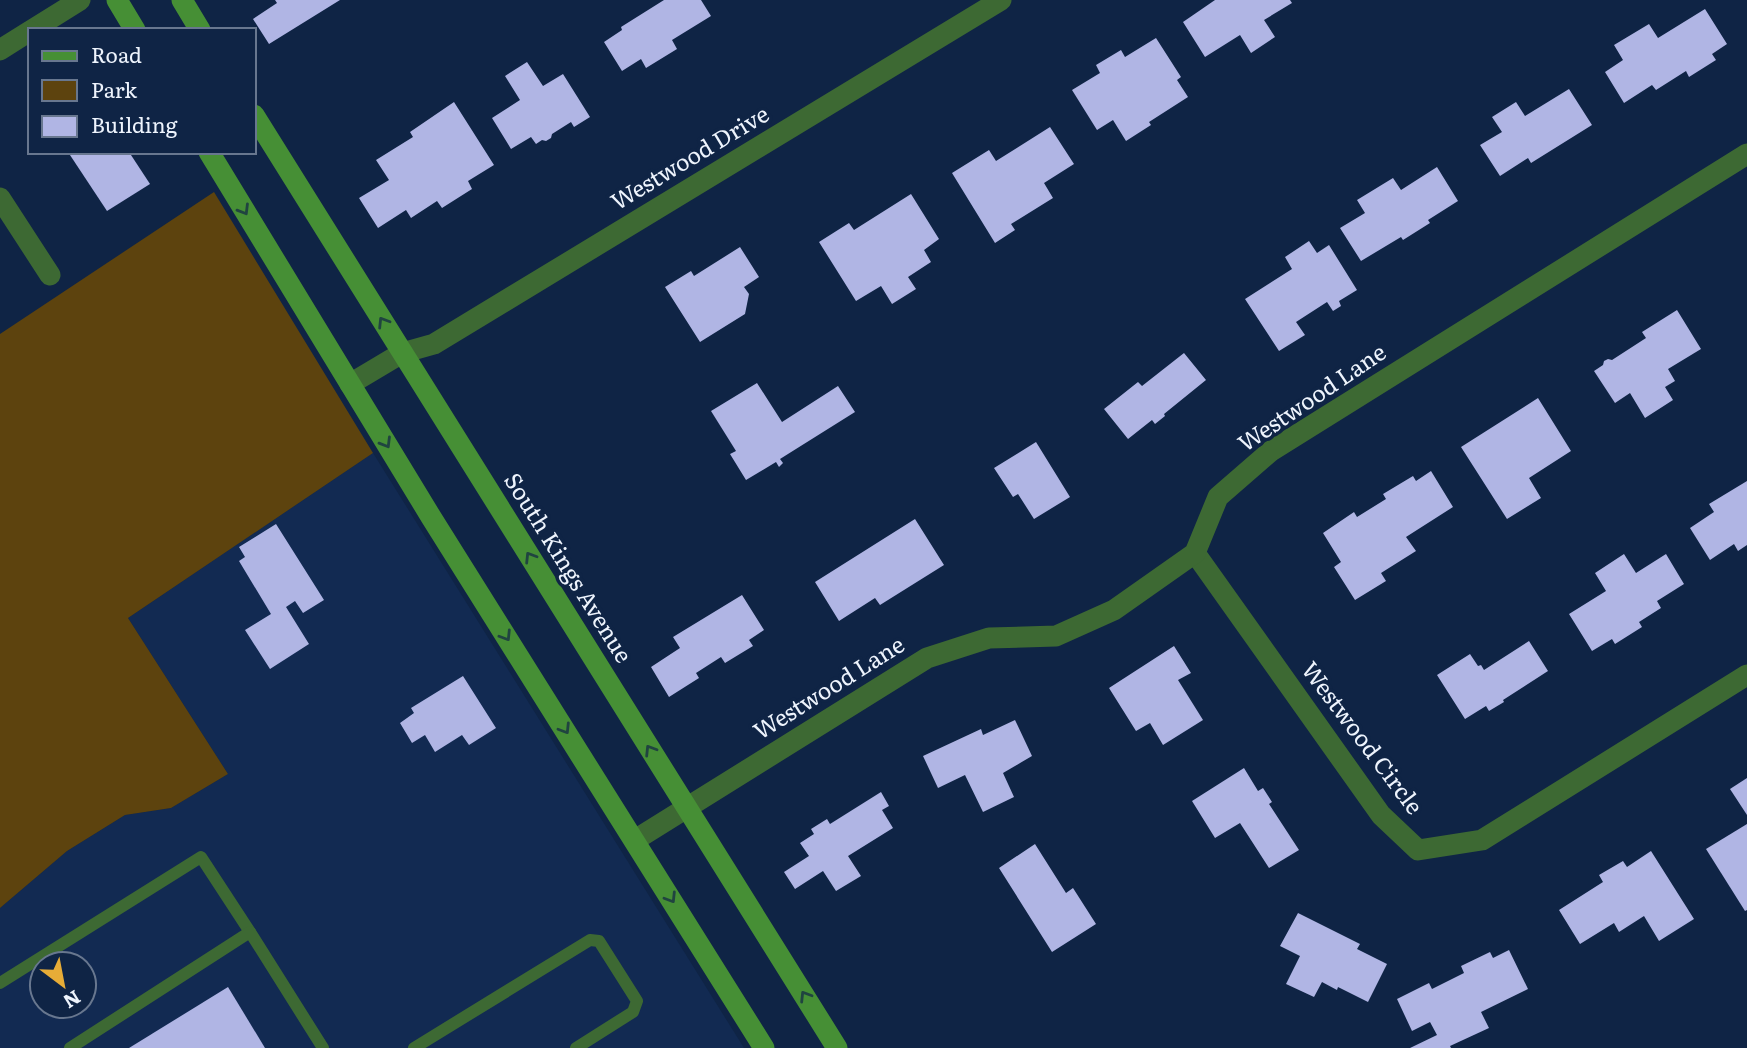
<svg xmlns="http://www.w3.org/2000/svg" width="1747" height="1048" font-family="Literata,serif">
	<rect width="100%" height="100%" fill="#0f2445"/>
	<!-- built -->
	<path fill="#122a52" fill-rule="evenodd" d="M373,453L744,1048H0V908L67,851L125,815L171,808L228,774L128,618ZM42,964H84V1006H42Z"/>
	<!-- green -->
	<path fill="#5d430e" d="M214,192L373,453L128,618L228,774L171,808L125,815L67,851L0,908V334Z"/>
	<!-- building -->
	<g fill="#b0b5e4">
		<path d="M275,0H340L269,44L253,19L277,3Z"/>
		<path d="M664,0H701L711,16L672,40L677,49L646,68L641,59L622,71L604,42L622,30L621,27Z"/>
		<path d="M1215,0H1290L1292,3L1264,20L1275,37L1251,53L1240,35L1205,57L1183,22Z"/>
		<path d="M1705,9L1727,44L1712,54L1716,60L1689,77L1686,71L1656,90L1652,85L1624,103L1605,72L1623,60L1614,45L1649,24L1658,38Z"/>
		<path d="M1156,38L1181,77L1177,80L1188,97L1149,122L1151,125L1126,141L1113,120L1097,130L1072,90L1100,73L1096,65L1121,50L1125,57Z"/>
		<path d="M527,62L543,86L563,74L590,117L574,127L571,122L552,134L551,138L546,141L542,140L536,144L531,137L511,149L492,118L520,100L505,76Z"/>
		<path d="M1569,89L1592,125L1531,163L1528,158L1500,176L1480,145L1502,132L1492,117L1516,102L1525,116Z"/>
		<path d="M454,102L494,165L468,181L472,189L442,208L437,201L411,218L406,210L378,228L359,198L389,180L376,160L413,137L410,132Z"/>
		<path d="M1050,127L1074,164L1044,183L1053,198L1011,224L1015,230L995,243L952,173L989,150L996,161Z"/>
		<path d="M68,152H129L150,184L107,211Z"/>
		<path d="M1437,167L1458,201L1428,220L1430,223L1403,240L1401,237L1361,261L1340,228L1365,213L1357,200L1393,178L1401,190Z"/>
		<path d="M911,194L939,239L924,250L931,262L908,277L916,289L892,304L881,286L856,301L819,242L849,223L854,230Z"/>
		<path d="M1309,241L1317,253L1329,245L1357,290L1339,301L1341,306L1333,311L1327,302L1296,322L1305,335L1279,351L1245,299L1292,269L1285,257Z"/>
		<path d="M740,247L759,277L744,287L749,294L745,314L700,342L665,287L691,271L694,276Z"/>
		<path d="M1677,310L1701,349L1668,369L1675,381L1665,387L1673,400L1645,418L1630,393L1615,403L1594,371L1603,365L1604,361L1608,359L1612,360L1646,338L1642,332Z"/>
		<path d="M1184,353L1206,380L1164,414L1165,416L1155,424L1152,420L1128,439L1104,409L1138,382L1142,386Z"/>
		<path d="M757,383L782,422L838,386L855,412L780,459L783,463L779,467L776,462L746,480L730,454L736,451L711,411Z"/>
		<path d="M1538,398L1571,451L1529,478L1541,498L1507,519L1461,447Z"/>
		<path d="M1036,442L1070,497L1034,519L1018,494L1013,497L994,468Z"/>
		<path d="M1431,471L1453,507L1406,537L1416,551L1381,573L1386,581L1355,600L1334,567L1341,562L1323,533L1354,512L1357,517L1386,499L1383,494L1413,476L1416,481Z"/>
		<path d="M1747,481V545L1738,551L1734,544L1710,560L1690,528L1714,512L1709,504Z"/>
		<path d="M915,519L944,565L880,605L875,598L839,621L815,582Z"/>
		<path d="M276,524L324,600L303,613L295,601L286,607L309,644L270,669L245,630L271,614L239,561L245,557L239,547Z"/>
		<path d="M1624,554L1636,573L1666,554L1684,584L1657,601L1661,608L1639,622L1642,627L1615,644L1612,639L1592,651L1569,614L1606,591L1595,573Z"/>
		<path d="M742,595L764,630L749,640L753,646L725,663L721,657L696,673L699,678L669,697L651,667L680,648L673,637Z"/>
		<path d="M1529,641L1548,671L1503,700L1504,702L1489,711L1486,706L1465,719L1437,675L1470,654L1478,666L1481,665L1484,670Z"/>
		<path d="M1174,646L1191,673L1178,680L1203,720L1163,745L1150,723L1136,731L1109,688Z"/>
		<path d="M463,676L496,728L469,745L462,735L435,752L425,735L412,743L400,723L414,713L411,708Z"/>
		<path d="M1015,720L1032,756L1003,773L1014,797L983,812L965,775L938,788L923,756L981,729L983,735Z"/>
		<path d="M1244,768L1258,791L1263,788L1272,802L1269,804L1299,850L1269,868L1240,823L1215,838L1192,801Z"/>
		<path d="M1747,778V815L1730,789Z"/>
		<path d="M881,792L889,806L882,810L893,828L848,856L861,876L836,891L823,871L795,889L784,872L809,856L800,843L814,834L811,829L827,819L830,824Z"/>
		<path d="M1747,824V910L1745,911L1706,849Z"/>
		<path d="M1035,844L1066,893L1073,888L1096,924L1052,952L999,868Z"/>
		<path d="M1651,851L1694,919L1659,941L1644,916L1619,932L1614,923L1580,944L1559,910L1603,882L1599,875L1623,861L1627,867Z"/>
		<path d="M1298,913L1360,944L1357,949L1387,964L1368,1002L1338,987L1337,990L1322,982L1314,997L1286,984L1300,956L1280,946Z"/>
		<path d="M1509,950L1528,989L1481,1012L1489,1028L1450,1046L1451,1048H1410L1437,1035L1430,1022L1412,1031L1397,999L1429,983L1432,989L1464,973L1461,966L1490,952L1493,958Z"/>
		<path d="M228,987L265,1048H129Z"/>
	</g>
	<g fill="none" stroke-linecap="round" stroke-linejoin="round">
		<!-- lane -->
		<g stroke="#3d6933" stroke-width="12">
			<path d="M0,983L201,857L250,932"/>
			<path d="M70,1048L250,932L323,1048"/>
			<path d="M414,1048L590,940L599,941L637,1001L633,1012L576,1048"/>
		</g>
		<!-- street -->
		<g stroke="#3d6933" stroke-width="21">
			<path d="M32,30L80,0"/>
			<path d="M0,50L30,31"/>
			<path d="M0,198L50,275"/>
			<path d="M350,384L402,353L434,344L1001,0"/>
			<path d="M1195,553L1381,815L1418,850L1482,840L1747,675"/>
			<path d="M635,840L927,658L989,638L1056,636L1114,610L1195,553L1218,497L1271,451L1747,154"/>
		</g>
		<!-- secondary -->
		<g stroke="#468f35" stroke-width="21">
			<path d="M117,0L135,30"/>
			<path d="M182,0L200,30"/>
			<path d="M254,115L837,1048"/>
			<path d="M209,152L431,517L764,1048"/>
		</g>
	</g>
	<!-- one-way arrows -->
	<defs><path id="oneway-chevron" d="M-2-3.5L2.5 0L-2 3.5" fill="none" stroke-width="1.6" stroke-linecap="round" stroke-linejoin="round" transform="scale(1.75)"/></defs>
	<g stroke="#204440">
		<use href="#oneway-chevron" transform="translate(244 210) rotate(59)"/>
		<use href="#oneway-chevron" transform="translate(383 322) rotate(-122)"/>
		<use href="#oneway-chevron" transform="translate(386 443) rotate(59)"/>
		<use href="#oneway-chevron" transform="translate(530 557) rotate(-122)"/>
		<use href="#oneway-chevron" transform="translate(506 636) rotate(58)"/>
		<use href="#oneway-chevron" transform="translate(565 729) rotate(58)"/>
		<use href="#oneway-chevron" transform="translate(650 750) rotate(-122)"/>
		<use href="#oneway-chevron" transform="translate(671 898) rotate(58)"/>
		<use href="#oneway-chevron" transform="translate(805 996) rotate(-122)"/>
	</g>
	<g text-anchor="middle" stroke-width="7" stroke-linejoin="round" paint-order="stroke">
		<!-- street labels -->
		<g font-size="23" fill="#eef4fd" stroke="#0f2445">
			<text transform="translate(690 158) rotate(-31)" y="8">Westwood Drive</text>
			<text transform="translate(1312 398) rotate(-34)" y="8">Westwood Lane</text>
			<text transform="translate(568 568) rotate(58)" y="8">South Kings Avenue</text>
			<text transform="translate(829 688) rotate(-32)" y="8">Westwood Lane</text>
			<text transform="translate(1362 738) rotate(53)" y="8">Westwood Circle</text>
		</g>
	</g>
	<!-- legend -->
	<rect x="28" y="28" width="228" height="126" fill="#0f2445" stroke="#68778f" stroke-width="2"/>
	<rect x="42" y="51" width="35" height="10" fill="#468f35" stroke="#68778f" stroke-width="2"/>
	<text x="91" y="63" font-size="21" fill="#eef4fd">Road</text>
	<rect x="42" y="80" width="35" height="21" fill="#5d430e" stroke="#68778f" stroke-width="2"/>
	<text x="91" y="98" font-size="21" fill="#eef4fd">Park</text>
	<rect x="42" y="116" width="35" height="21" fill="#b0b5e4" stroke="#68778f" stroke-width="2"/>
	<text x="91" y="133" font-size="21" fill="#eef4fd">Building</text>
	<!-- north arrow -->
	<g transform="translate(63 985) rotate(148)"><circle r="33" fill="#0f2445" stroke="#68778f" stroke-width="2"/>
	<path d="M0-5L12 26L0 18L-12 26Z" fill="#e7ac37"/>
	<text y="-10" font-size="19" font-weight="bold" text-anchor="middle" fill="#eef4fd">N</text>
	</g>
</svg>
